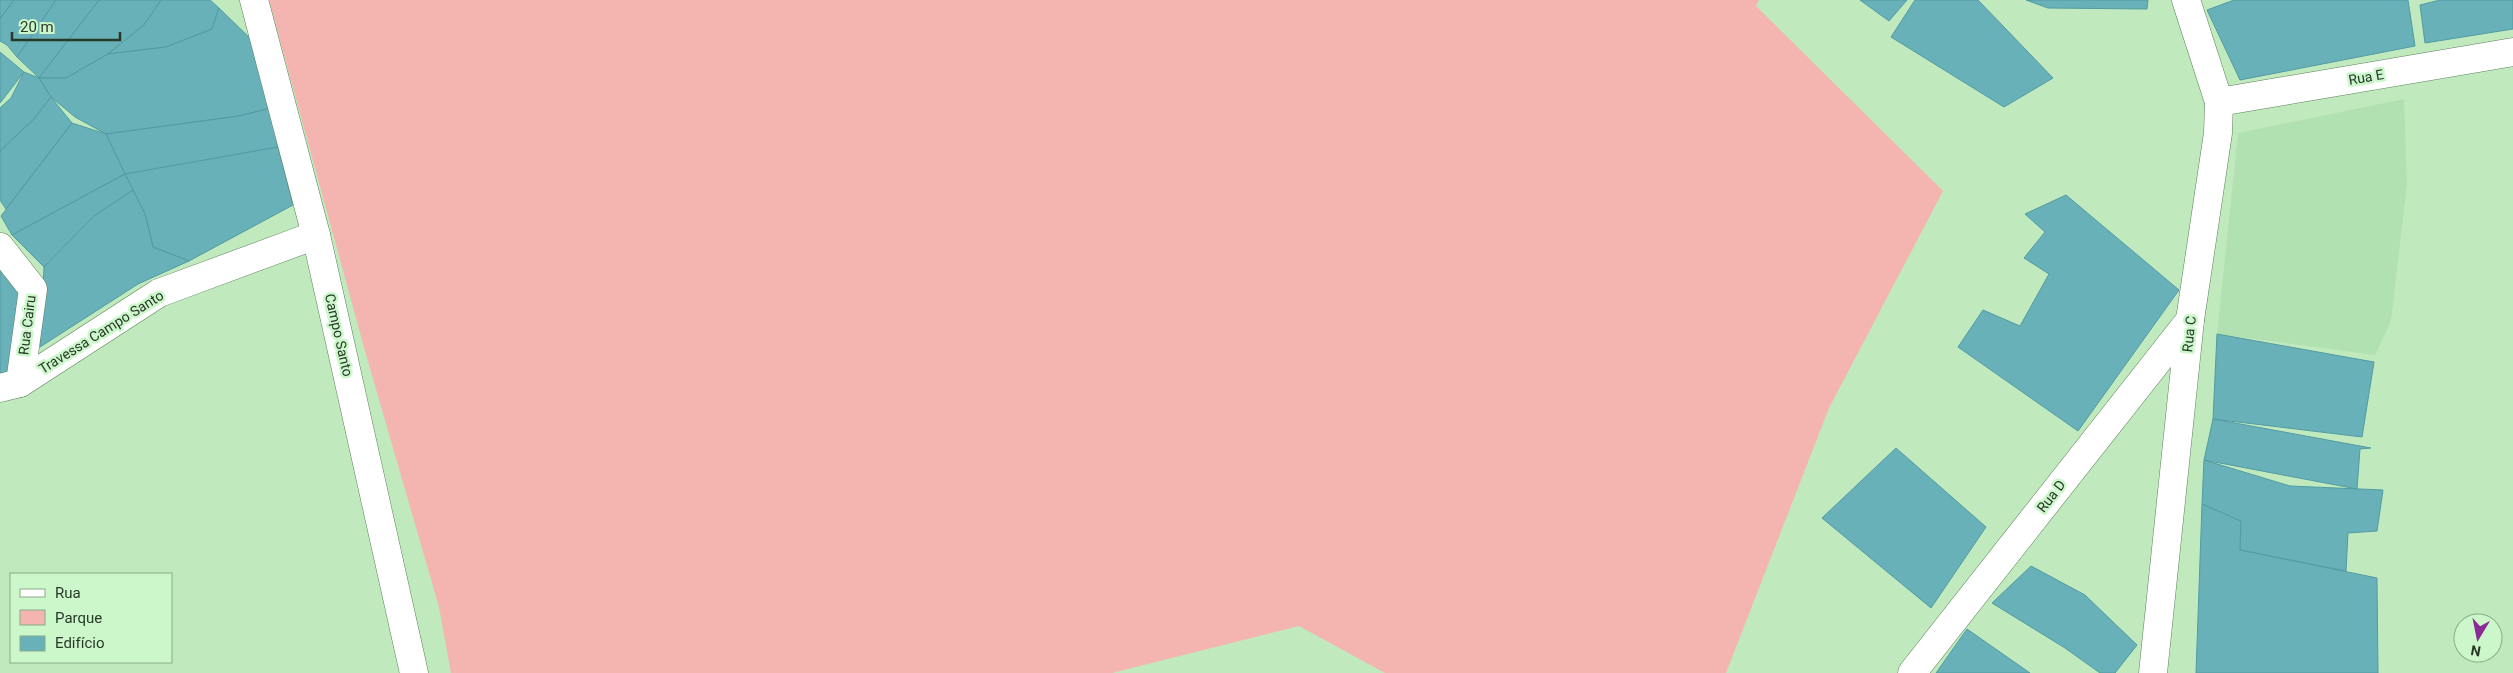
<svg xmlns="http://www.w3.org/2000/svg" width="2513" height="673" font-family="Roboto,sans-serif">
	<rect width="100%" height="100%" fill="#c0eabe"/>
	<!-- built -->
	<path fill="#b1e1b0" d="M2404,99L2407,184L2391,321L2375,355L2217,334L2238,133Z"/>
	<!-- green -->
	<path fill="#f4b4af" d="M269,0H1759L1756,6L1943,191L1829,408L1726,673H1385L1299,626L1112,673H451L439,607L365,351Z"/>
	<!-- building -->
	<g fill="#69b1b9" stroke="#529ba2">
		<path d="M0,0H14L0,19Z"/>
		<path d="M14,0H56L17,57L7,45L0,41V19Z"/>
		<path d="M56,0H99L39,78L17,57Z"/>
		<path d="M99,0H161L144,25L108,54L66,78H39Z"/>
		<path d="M161,0H210L219,8L212,29L166,47L108,54L144,25Z"/>
		<path d="M1860,0H1907L1889,21Z"/>
		<path d="M1915,0H1978L2053,78L2004,107L1891,37Z"/>
		<path d="M2026,0H2148L2147,9L2048,8Z"/>
		<path d="M2234,0H2408L2415,46L2240,80L2207,10Z"/>
		<path d="M2440,0H2513V29L2425,43L2420,5Z"/>
		<path d="M219,8L256,44L271,108L239,116L106,134L75,117L51,97L39,78H66L108,54L166,47L212,29Z"/>
		<path d="M0,52L24,72L0,103Z"/>
		<path d="M24,72L39,78L51,97L34,119L0,151V108L11,98Z"/>
		<path d="M51,97L72,123L6,209L0,200V151L34,119Z"/>
		<path d="M271,108L278,147L153,170L125,174L106,134L239,116Z"/>
		<path d="M72,123L106,134L125,174L12,235L1,216Z"/>
		<path d="M278,147L293,205L189,261L153,247L145,214L125,174Z"/>
		<path d="M125,174L133,190L44,267L12,235Z"/>
		<path d="M133,190L145,214L153,247L189,261L138,284L40,347L44,267L94,216Z"/>
		<path d="M2066,195L2179,290L2078,431L1958,347L1983,310L2020,326L2049,274L2024,258L2045,232L2025,214Z"/>
		<path d="M0,258L20,287L11,372L0,375Z"/>
		<path d="M2217,334L2374,362L2362,437L2213,419Z"/>
		<path d="M2213,419L2371,448L2360,449L2357,489L2204,460Z"/>
		<path d="M1896,448L1986,527L1931,608L1822,518Z"/>
		<path d="M2204,460L2290,486L2383,490L2377,531L2348,533L2346,571L2240,550L2202,504Z"/>
		<path d="M2202,504L2241,521L2240,550L2377,578L2378,673H2196Z"/>
		<path d="M2031,566L2085,595L2137,645L2115,673H2100L2065,648L1992,603Z"/>
		<path d="M1967,629L2030,673H1936Z"/>
	</g>
	<g fill="none" stroke-linecap="round" stroke-linejoin="round">
		<!-- street casing -->
		<g stroke="#5b815a" stroke-width="29">
			<g id="street">
				<path d="M254,0L316,235L414,673"/>
				<path d="M2219,102L2513,52"/>
				<path d="M0,247L33,289L20,383"/>
				<path d="M0,388L20,383L159,293L316,235"/>
				<path d="M1912,673L2190,320"/>
				<path d="M2153,673L2190,320L2218,133L2219,102L2186,0"/>
			</g>
		</g>
		<!-- street -->
		<use href="#street" stroke="#fff" stroke-width="28"/>
	</g>
	<g text-anchor="middle" stroke-width="5" stroke-linejoin="round" paint-order="stroke">
		<!-- street labels -->
		<g font-size="14" fill="#283928" stroke="#ccf7cb">
			<text transform="translate(2366 77) rotate(-10)" y="5">Rua E</text>
			<text transform="translate(27 325) rotate(-83)" y="5">Rua Cairu</text>
			<text transform="translate(101 332) rotate(-32)" y="5">Travessa Campo Santo</text>
			<text transform="translate(2189 334) rotate(-84)" y="5">Rua C</text>
			<text transform="translate(339 335) rotate(77)" y="5">Campo Santo</text>
			<text transform="translate(2051 496) rotate(-52)" y="5">Rua D</text>
		</g>
	</g>
	<!-- legend -->
	<rect x="10" y="573" width="162" height="90" fill="#ccf7cb" stroke="#8aab8a"/>
	<rect x="20" y="589" width="25" height="8" fill="#ffffff" stroke="#8aab8a"/>
	<text x="55" y="598" font-size="15" fill="#283928">Rua</text>
	<rect x="20" y="610" width="25" height="15" fill="#f4b4af" stroke="#8aab8a"/>
	<text x="55" y="623" font-size="15" fill="#283928">Parque</text>
	<rect x="20" y="636" width="25" height="15" fill="#69b1b9" stroke="#8aab8a"/>
	<text x="55" y="648" font-size="15" fill="#283928">Edifício</text>
	<!-- north arrow -->
	<g transform="translate(2478 638) rotate(190)"><circle r="24" fill="#ccf7cb" stroke="#8aab8a"/>
	<path d="M0-4L9 19L0 12L-9 19Z" fill="#8a2a94"/>
	<text y="-8" font-size="14" font-weight="bold" text-anchor="middle" fill="#283928">N</text>
	</g>
	<!-- scale -->
	<path d="M12 32v8h108v-8" fill="none" stroke="#283928" stroke-width="2.5"/>
	<text x="20" y="32" font-size="15" fill="#283928" stroke="#ccf7cb" stroke-width="4" paint-order="stroke">20 m</text>
</svg>
